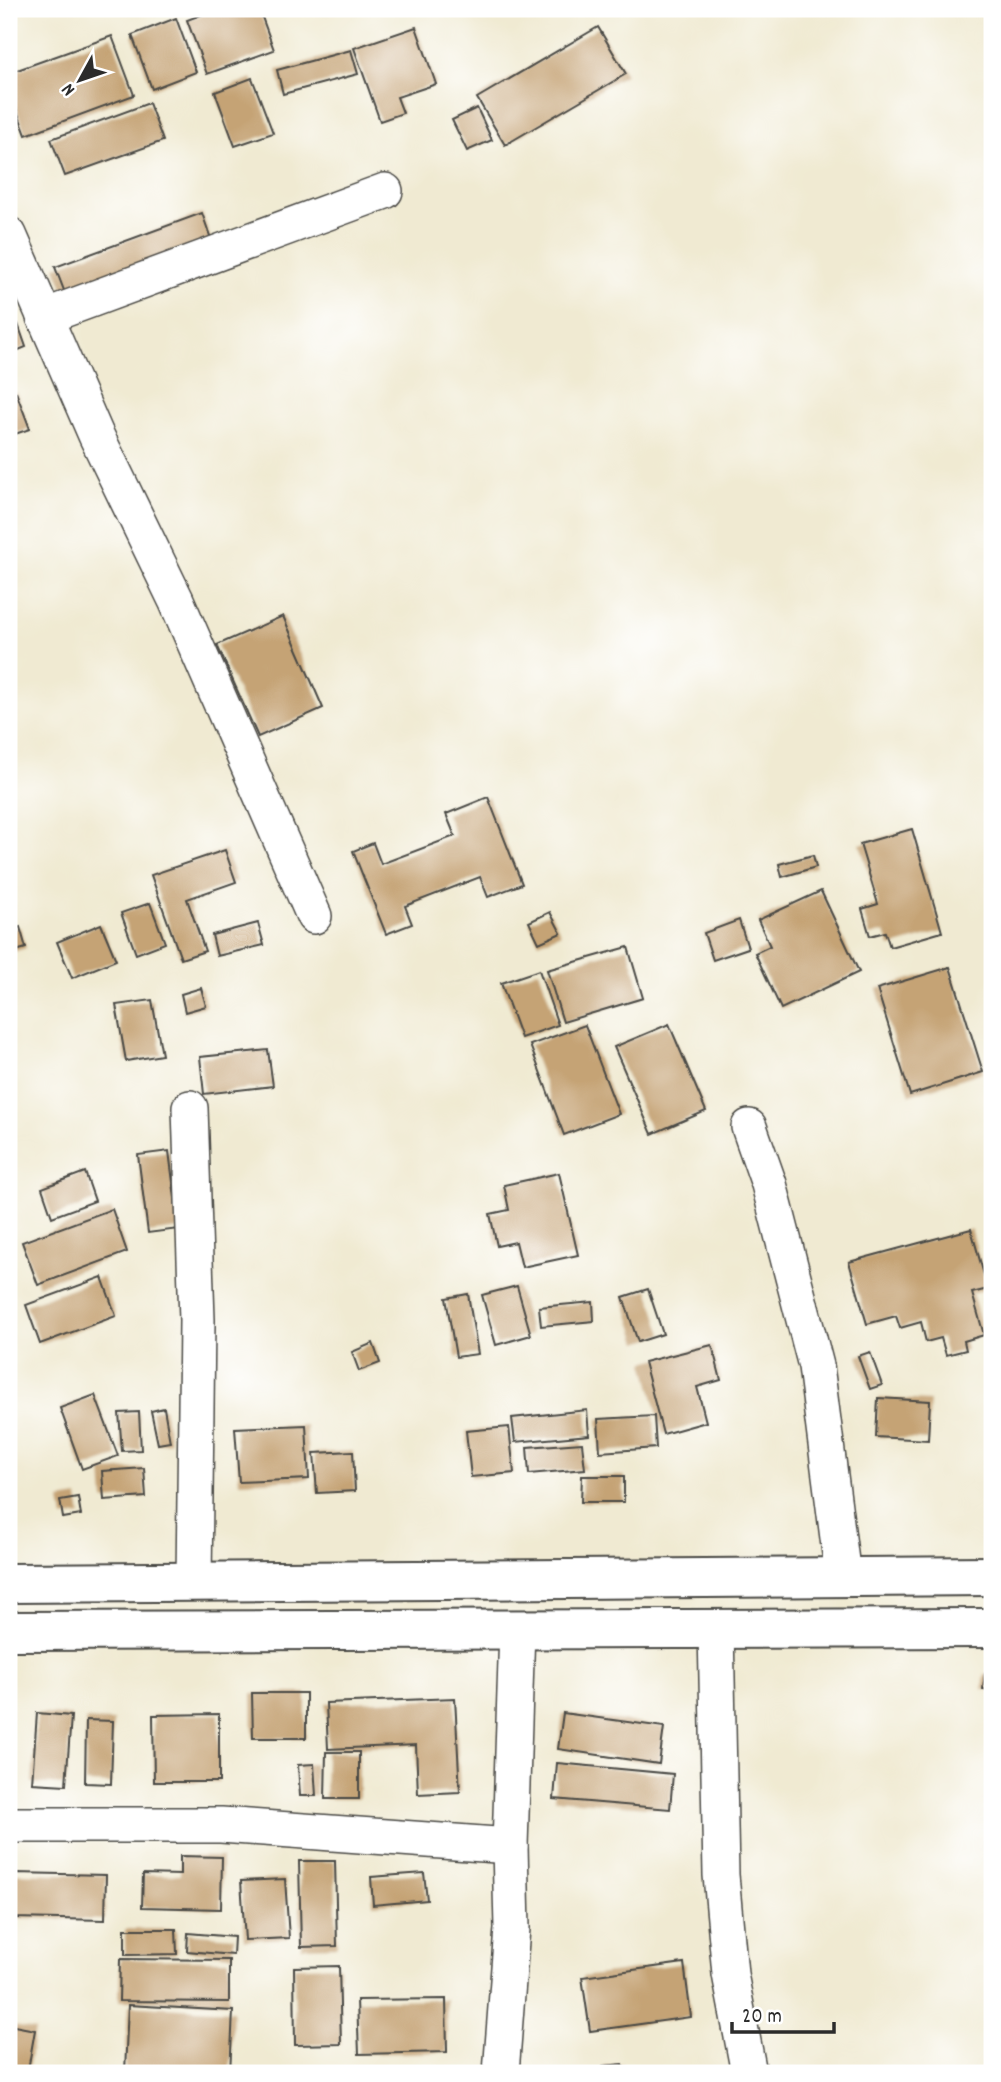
<svg xmlns="http://www.w3.org/2000/svg" width="1001" height="2082" font-family="Dekko,sans-serif">
	<rect width="100%" height="100%" fill="#fff"/>
	<filter id="ink" filterUnits="userSpaceOnUse"><feTurbulence type="fractalNoise" baseFrequency=".0143" numOctaves="2"/><feDisplacementMap in="SourceGraphic" scale="14" xChannelSelector="R" yChannelSelector="G"/><feConvolveMatrix kernelMatrix="1 2 1 2 8 2 1 2 1" color-interpolation-filters="sRGB"/></filter>
	<filter id="wash" filterUnits="userSpaceOnUse"><feTurbulence type="fractalNoise" baseFrequency=".00686" numOctaves="4" result="noise"/><feDisplacementMap in="SourceGraphic" scale="28" xChannelSelector="R" yChannelSelector="G"/><feGaussianBlur stdDeviation="1.57" result="paint"/><feColorMatrix in="noise" values="0 0 0 0 0 0 0 0 0 0 0 0 0 0 0 0 0 1.4 0 .05"/><feComposite in="paint" operator="in"/></filter>
	<g filter="url(#wash)">
		<rect width="100%" height="100%" fill="#f0ead2"/>
		<g id="blocks">
			<!-- building -->
			<g fill="#c5a374">
				<path d="M217,9H259L274,50L207,74L187,20Z"/>
				<path d="M176,18L196,72L152,89L132,35Z"/>
				<path d="M416,27L436,84L397,97L403,113L380,121L354,48Z"/>
				<path d="M598,27L626,74L505,145L477,98Z"/>
				<path d="M112,36L134,95L26,135L9,89V73Z"/>
				<path d="M351,50L358,74L283,94L277,70Z"/>
				<path d="M252,78L273,133L235,146L215,92Z"/>
				<path d="M149,103L163,141L65,176L51,139Z"/>
				<path d="M477,108L492,140L467,151L452,120Z"/>
				<path d="M202,213L211,239L65,293L55,267Z"/>
				<path d="M18,324L26,347L9,354V327Z"/>
				<path d="M16,392L30,429L9,436V394Z"/>
				<path d="M283,616L323,708L258,737L217,645Z"/>
				<path d="M488,797L522,884L488,897L480,877L405,906L412,924L386,934L353,851L373,843L381,864L455,836L446,814Z"/>
				<path d="M912,829L942,932L890,947L885,932L870,936L862,909L878,904L860,844Z"/>
				<path d="M225,850L236,882L187,899L205,951L181,959L151,875Z"/>
				<path d="M813,855L816,867L782,877L779,864Z"/>
				<path d="M821,891L859,972L781,1009L755,953L770,946L758,920Z"/>
				<path d="M150,903L165,943L136,954L121,913Z"/>
				<path d="M550,912L561,933L539,943L529,922Z"/>
				<path d="M739,920L748,948L713,960L704,933Z"/>
				<path d="M258,923L264,945L217,956L212,935Z"/>
				<path d="M101,924L116,960L72,978L57,942Z"/>
				<path d="M20,927L26,948L9,953V930Z"/>
				<path d="M628,947L643,998L563,1022L547,970Z"/>
				<path d="M950,967L983,1072L910,1095L877,989Z"/>
				<path d="M539,970L558,1025L521,1038L501,983Z"/>
				<path d="M201,988L206,1006L185,1012L181,994Z"/>
				<path d="M152,1000L162,1055L126,1061L116,1005Z"/>
				<path d="M669,1024L706,1111L652,1134L614,1047Z"/>
				<path d="M585,1025L619,1114L564,1135L530,1045Z"/>
				<path d="M268,1050L273,1086L204,1094L200,1057Z"/>
				<path d="M169,1151L179,1229L148,1233L138,1155Z"/>
				<path d="M85,1172L95,1201L52,1217L42,1188Z"/>
				<path d="M559,1173L578,1255L522,1267L516,1242L497,1246L490,1214L509,1210L504,1185Z"/>
				<path d="M112,1209L127,1252L38,1285L22,1242Z"/>
				<path d="M971,1229L988,1289L972,1293L984,1335L964,1341L966,1350L946,1355L941,1338L926,1342L921,1322L900,1328L896,1316L867,1324L849,1262Z"/>
				<path d="M102,1277L116,1316L40,1344L26,1305Z"/>
				<path d="M517,1286L531,1335L496,1345L482,1295Z"/>
				<path d="M648,1289L663,1334L638,1342L623,1297Z"/>
				<path d="M468,1294L478,1354L456,1357L446,1298Z"/>
				<path d="M593,1302L594,1321L541,1326L539,1307Z"/>
				<path d="M373,1343L380,1363L359,1371L352,1352Z"/>
				<path d="M712,1345L721,1380L697,1387L706,1422L663,1434L644,1362Z"/>
				<path d="M870,1352L882,1385L870,1389L858,1356Z"/>
				<path d="M95,1395L118,1456L82,1469L60,1408Z"/>
				<path d="M878,1398L930,1401L928,1440L876,1437Z"/>
				<path d="M164,1408L170,1442L158,1444L151,1411Z"/>
				<path d="M587,1410L589,1435L515,1442L512,1418Z"/>
				<path d="M139,1412L141,1450L122,1451L119,1413Z"/>
				<path d="M654,1416L656,1448L600,1452L598,1419Z"/>
				<path d="M306,1425L309,1479L239,1482L235,1428Z"/>
				<path d="M509,1427L514,1473L471,1477L466,1431Z"/>
				<path d="M582,1443L585,1469L529,1474L527,1447Z"/>
				<path d="M353,1451L355,1491L317,1493L314,1453Z"/>
				<path d="M144,1468L146,1497L104,1500L102,1471Z"/>
				<path d="M582,1476H624V1502H581Z"/>
				<path d="M78,1497L81,1515L63,1518L60,1500Z"/>
				<path d="M985,1674L992,1675V1690L983,1689Z"/>
				<path d="M252,1693H306V1738H253Z"/>
				<path d="M455,1698L460,1792L418,1794L416,1745L328,1749L326,1703Z"/>
				<path d="M37,1713L71,1716L66,1785L32,1783Z"/>
				<path d="M563,1713L664,1727L659,1764L558,1749Z"/>
				<path d="M219,1714V1782H154L153,1715Z"/>
				<path d="M86,1720L113,1721L111,1784L85,1783Z"/>
				<path d="M326,1752H359V1799H325Z"/>
				<path d="M557,1763L673,1774L670,1809L554,1799Z"/>
				<path d="M314,1764L316,1796H300L298,1765Z"/>
				<path d="M180,1856L222,1857L221,1909L142,1907L143,1874L180,1875Z"/>
				<path d="M299,1861H335L337,1946L301,1947Z"/>
				<path d="M15,1873L106,1875L105,1920L14,1918Z"/>
				<path d="M424,1873L427,1900L373,1905L371,1877Z"/>
				<path d="M285,1879L289,1938L245,1940L241,1881Z"/>
				<path d="M125,1929H176L177,1954L125,1955Z"/>
				<path d="M188,1933L234,1937L233,1955L187,1951Z"/>
				<path d="M120,1959L229,1960V2002L119,2001Z"/>
				<path d="M684,1963L691,2017L590,2031L582,1977Z"/>
				<path d="M339,1966L341,2044L295,2045L294,1967Z"/>
				<path d="M446,1999L447,2052L359,2054L357,2000Z"/>
				<path d="M128,2005L233,2011L230,2073L125,2072Z"/>
				<path d="M9,2025L35,2030L28,2070L20,2068L19,2073H9Z"/>
				<path d="M623,2064L624,2073H603V2066Z"/>
			</g>
		</g>
	</g>
	<g filter="url(#ink)">
		<use href="#blocks" fill-opacity="0" stroke="#494844" stroke-width="2"/>
		<g fill="none" stroke-linecap="round" stroke-linejoin="round">
			<!-- minor casing -->
			<g stroke="#494844" stroke-width="38">
				<g id="minor">
					<path d="M9,235L96,435L176,600L314,916"/>
					<path d="M44,317L385,191"/>
					<path d="M190,1108L197,1320L194,1582"/>
					<path d="M749,1127L769,1184L816,1366L843,1577"/>
					<path d="M716,1629L721,1875L730,1974L749,2073"/>
					<path d="M9,1825H221L510,1846"/>
					<path d="M501,2073L512,1928L510,1846L517,1629"/>
				</g>
			</g>
			<!-- primary casing -->
			<g stroke="#494844" stroke-width="42">
				<g id="primary">
					<path d="M9,1583L992,1576"/>
					<path d="M9,1631L992,1628"/>
				</g>
			</g>
			<!-- minor -->
			<use href="#minor" stroke="#fff" stroke-width="35"/>
			<!-- primary -->
			<use href="#primary" stroke="#fff" stroke-width="38"/>
		</g>
	</g>
	<!-- margin -->
	<rect width="1001" height="2082" fill="none" stroke="#fff" stroke-width="35"/>
	<!-- north arrow -->
	<g transform="translate(80 80) rotate(230)" stroke="#ffffff" stroke-width="5" paint-order="stroke">
	<path d="M0-5L12 26L0 18L-12 26Z" fill="#2b2b2b"/>
	<text y="-10" font-size="19" font-weight="bold" text-anchor="middle" fill="#2b2b2b">N</text>
	</g>
	<!-- scale -->
	<path d="M732 2022v10h102v-10" fill="none" stroke="#2b2b2b" stroke-width="3.5"/>
	<text x="742" y="2022" font-size="21" fill="#2b2b2b" stroke="#ffffff" stroke-width="5" paint-order="stroke">20 m</text>
</svg>
